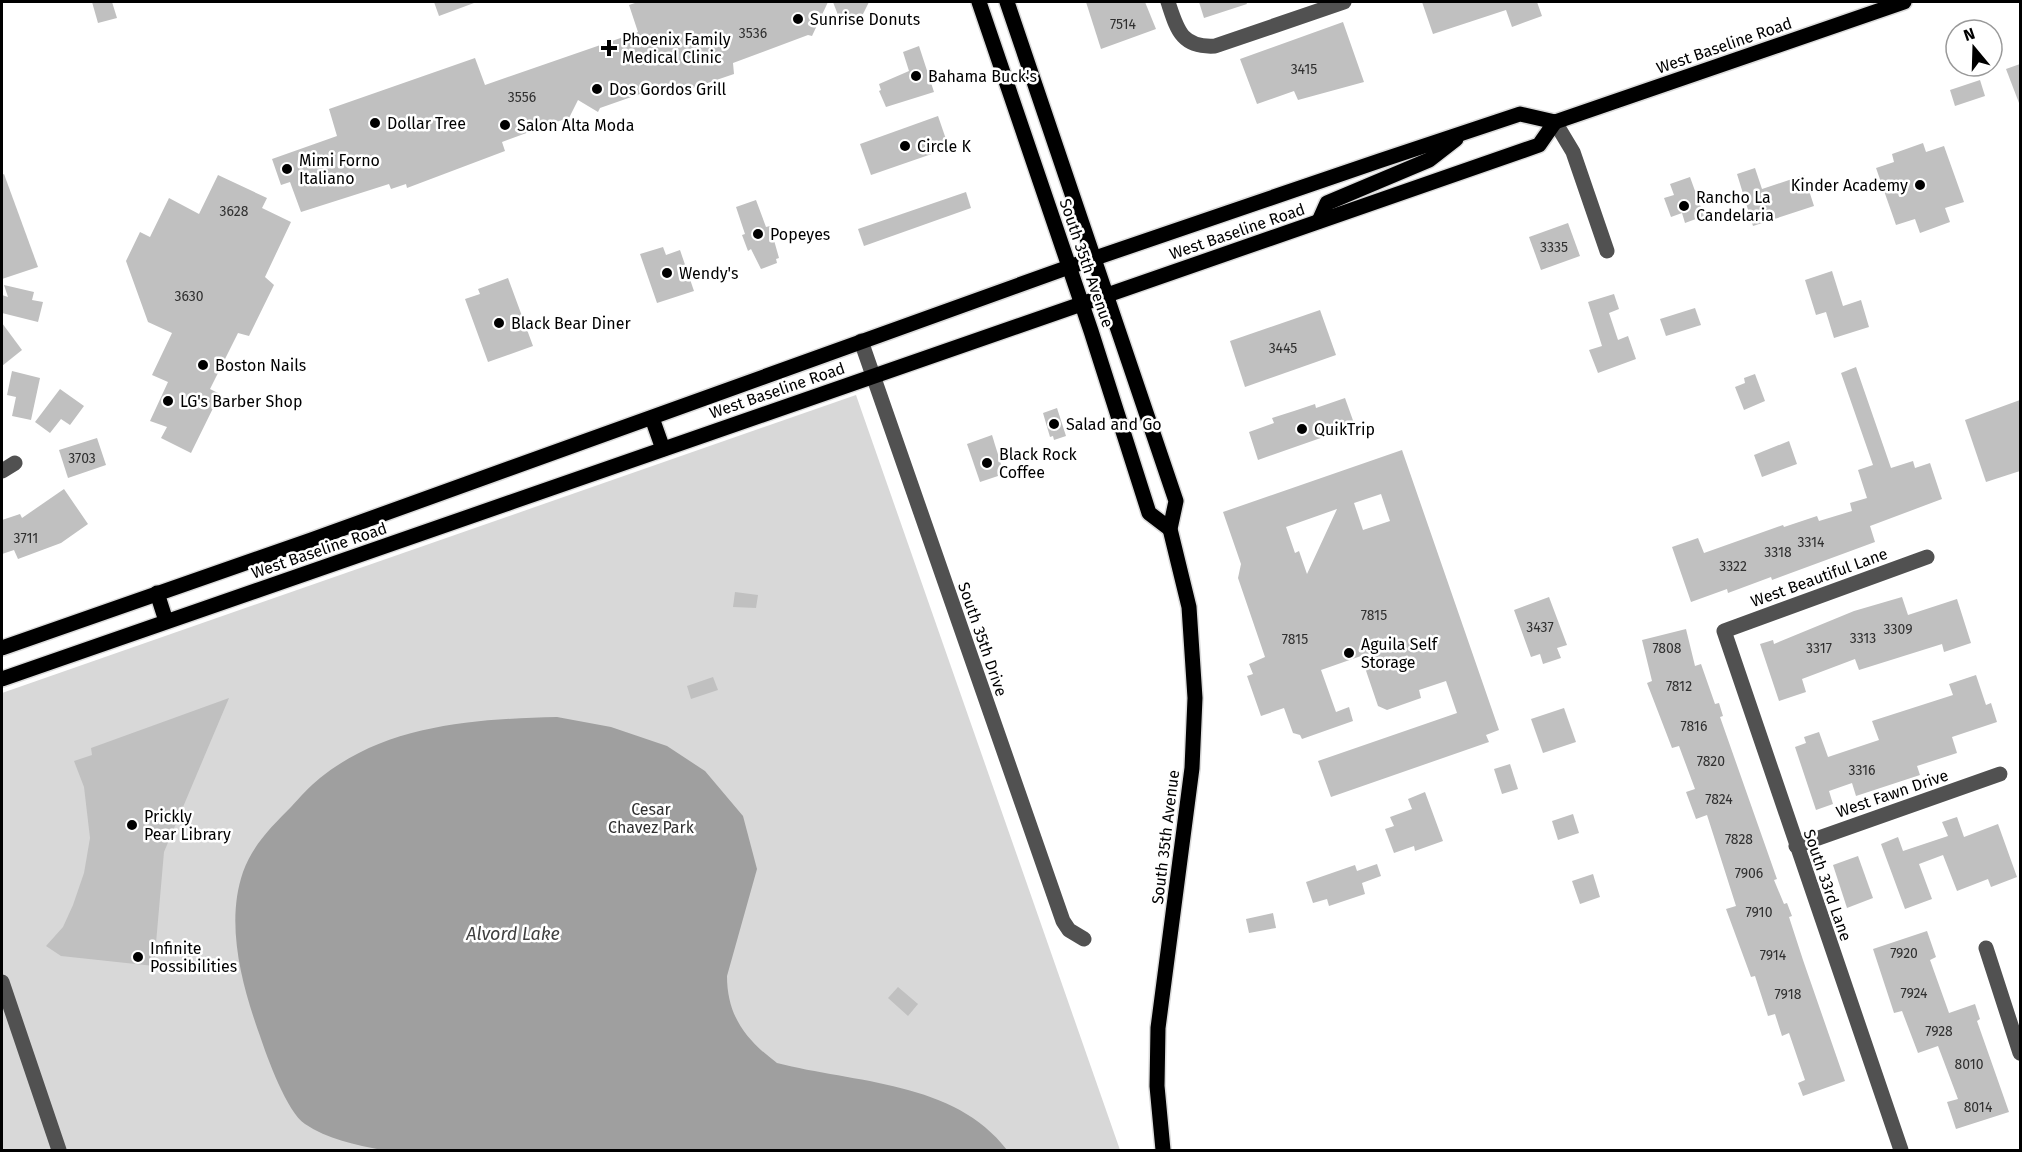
<svg xmlns="http://www.w3.org/2000/svg" width="2022" height="1152" font-family="'Fira Sans',sans-serif">
	<rect width="100%" height="100%" fill="#fff"/>
	<!-- green -->
	<path fill="#d8d8d8" d="M856,395L1120,1150H2V693Z"/>
	<!-- water -->
	<path fill="#9f9f9f" d="M557,717L611,727L667,746L705,771L743,816L757,869L727,976C727,1016 746,1040 777,1063C854,1083 955,1081 1007,1150H382C356,1145 327,1139 305,1124C287,1112 267,1057 260,1036C242,986 225,924 243,872C252,846 272,826 291,807C300,797 310,786 320,778C387,724 476,719 557,717Z"/>
	<!-- building -->
	<g fill="#c0c0c0" fill-rule="evenodd">
		<path d="M92,2H112L117,18L98,23Z"/>
		<path d="M434,2H474V3L439,16Z"/>
		<path d="M638,2H828L812,36L808,35L733,63L734,74L678,93L675,84L658,90L657,88L600,108L598,112L578,100L567,122L562,120L502,142L505,151L407,188L406,184L391,189L389,184L301,212L290,182L281,185L272,159L337,136L329,109L475,58L485,85L638,32L629,5Z"/>
		<path d="M833,2H869L862,16L841,23Z"/>
		<path d="M1086,2H1145L1156,29L1101,49Z"/>
		<path d="M1199,2H1246L1247,4L1204,18Z"/>
		<path d="M1422,2H1537L1542,16L1512,27L1506,10L1433,34Z"/>
		<path d="M1343,22L1364,82L1298,100L1294,91L1257,104L1240,59Z"/>
		<path d="M919,46L934,92L886,107L879,91L881,90L879,84L909,71L903,52Z"/>
		<path d="M2020,64V103H2019L2006,69Z"/>
		<path d="M1980,80L1985,96L1955,106L1950,90Z"/>
		<path d="M938,116L949,148L871,175L860,144Z"/>
		<path d="M1923,143L1926,152L1944,146L1964,202L1945,208L1950,222L1920,233L1915,219L1896,225L1876,168L1894,162L1892,154Z"/>
		<path d="M1755,168L1762,189L1804,175L1814,206L1753,226L1737,174Z"/>
		<path d="M4,174L38,267L2,279V175Z"/>
		<path d="M218,175L267,198L262,208L291,222L265,277L274,285L249,336L238,333L210,389L220,394L191,453L161,438L167,427L150,421L168,382L152,375L172,333L148,322L126,261L140,232L150,237L169,198L199,214Z"/>
		<path d="M1690,177L1704,216L1685,223L1682,213L1671,217L1664,198L1674,195L1670,184Z"/>
		<path d="M966,192L971,208L864,246L858,229Z"/>
		<path d="M756,200L766,227L770,226L779,258L776,259L777,263L761,269L751,249L748,251L742,235L745,234L736,207Z"/>
		<path d="M1568,223L1580,256L1541,270L1529,237Z"/>
		<path d="M663,247L666,255L680,250L694,291L657,303L640,254Z"/>
		<path d="M1832,271L1843,306L1861,300L1869,327L1834,338L1826,312L1816,315L1805,280Z"/>
		<path d="M508,278L533,346L488,362L465,299L480,294L478,289Z"/>
		<path d="M4,285L34,292L32,300L43,302L38,322L2,313V295L8,297Z"/>
		<path d="M1614,294L1619,309L1609,313L1618,340L1628,336L1636,359L1598,373L1589,350L1602,346L1588,302Z"/>
		<path d="M1695,308L1701,325L1666,336L1660,319Z"/>
		<path d="M1320,310L1336,355L1245,387L1230,341Z"/>
		<path d="M2,323L22,350L2,366Z"/>
		<path d="M1856,367L1891,468L1913,461L1915,468L1930,463L1942,499L1870,526L1875,542L1772,580L1771,577L1728,593L1727,589L1691,602L1672,547L1698,538L1704,553L1783,525L1784,527L1817,516L1819,521L1852,511L1850,503L1867,498L1858,470L1873,465L1841,373Z"/>
		<path d="M12,371L40,378L31,420L12,416L16,397L7,395Z"/>
		<path d="M1755,374L1765,401L1744,410L1735,387L1745,383L1744,378Z"/>
		<path d="M60,389L84,406L70,425L61,419L50,433L35,422Z"/>
		<path d="M1345,398L1355,426L1258,460L1249,432L1274,423L1272,418L1294,411L1315,404L1316,408Z"/>
		<path d="M2020,400V471L1986,482L1965,420Z"/>
		<path d="M1057,408L1066,436L1054,440L1053,436L1050,437L1043,413Z"/>
		<path d="M992,435L1004,474L980,482L967,444Z"/>
		<path d="M97,438L106,465L68,478L59,450Z"/>
		<path d="M1789,441L1797,464L1762,477L1754,455Z"/>
		<path d="M1402,450L1499,730L1486,735L1489,742L1331,797L1318,761L1457,713L1446,681L1419,690L1421,698L1387,710L1378,706L1361,656L1321,670L1336,712L1349,707L1353,721L1302,739L1300,735L1293,733L1284,708L1261,716L1247,676L1253,674L1249,664L1265,657L1238,578L1241,564L1223,512ZM1381,494L1390,521L1363,530L1354,503ZM1337,509L1307,574L1299,551L1295,553L1286,527Z"/>
		<path d="M64,489L88,524L61,543L18,559L14,550L2,554V520L20,514L22,518Z"/>
		<path d="M735,592L758,595L756,608L733,607Z"/>
		<path d="M1549,597L1567,645L1557,648L1561,658L1543,664L1540,654L1531,657L1514,610Z"/>
		<path d="M1902,597L1908,615L1957,599L1971,643L1944,652L1942,644L1859,670L1855,659L1802,679L1806,692L1779,701L1760,644L1773,640L1774,644L1854,611Z"/>
		<path d="M1686,629L1695,666L1701,664L1715,704L1719,703L1723,716L1720,717L1777,879L1774,880L1784,904L1787,903L1792,916L1789,917L1803,960L1845,1081L1803,1096L1798,1083L1805,1080L1789,1033L1782,1036L1775,1014L1768,1016L1755,976L1751,977L1726,909L1736,906L1707,815L1696,819L1686,792L1695,789L1679,746L1672,748L1647,683L1652,681L1642,640Z"/>
		<path d="M1976,675L1986,705L1991,703L1997,722L1952,737L1957,753L1917,766L1920,775L1856,796L1852,783L1829,791L1833,804L1816,810L1795,747L1806,743L1804,737L1819,732L1828,757L1879,740L1872,721L1953,695L1949,684Z"/>
		<path d="M713,677L718,690L691,699L687,686Z"/>
		<path d="M229,698L164,852L154,966L61,956L46,946L63,927L73,905L84,873L90,838L84,787L74,761L92,755L91,748Z"/>
		<path d="M1564,708L1576,742L1543,753L1531,719Z"/>
		<path d="M1510,764L1518,789L1502,794L1494,769Z"/>
		<path d="M1425,792L1443,841L1415,851L1414,846L1394,853L1385,829L1394,826L1390,817L1412,809L1408,799Z"/>
		<path d="M1573,814L1579,833L1558,840L1552,821Z"/>
		<path d="M1957,817L1964,837L1998,824L2017,877L1991,887L1988,879L1957,891L1943,855L1919,864L1932,899L1905,909L1881,844L1898,837L1903,851L1948,836L1942,822Z"/>
		<path d="M1858,856L1873,898L1847,908L1833,865Z"/>
		<path d="M1377,864L1381,876L1362,883L1365,894L1329,906L1327,899L1313,903L1306,882L1355,865L1357,871Z"/>
		<path d="M1593,874L1600,897L1580,904L1572,881Z"/>
		<path d="M1273,913L1276,928L1249,933L1246,919Z"/>
		<path d="M1927,931L1936,957L1930,960L1949,1013L1975,1004L1980,1019L1977,1021L2009,1112L1956,1129L1947,1102L1958,1099L1938,1046L1918,1053L1902,1011L1894,1013L1873,949Z"/>
		<path d="M898,987L918,1004L908,1016L888,998Z"/>
	</g>
	<g fill="none" stroke-linecap="round" stroke-linejoin="round">
		<!-- major casing -->
		<g stroke="#dbdbdb" stroke-width="18">
			<g id="major">
				<path d="M979,2L1091,331L1149,513L1170,529"/>
				<path d="M1007,2L1176,501L1170,529L1189,607L1195,698L1192,768L1158,1028L1157,1086L1163,1150"/>
				<path d="M1319,221L1327,203L1429,160L1456,139"/>
				<path d="M652,418L663,449"/>
				<path d="M157,593L166,621"/>
				<path d="M2,648L311,540L1069,267L1379,161L1520,114L1555,122L1904,2"/>
				<path d="M2,679L1539,145L1555,122"/>
			</g>
		</g>
		<!-- minor -->
		<g stroke="#515151" stroke-width="15">
			<path d="M1168,2C1177,29 1181,48 1215,46L1344,2"/>
			<path d="M1555,122L1573,152L1607,251"/>
			<path d="M861,341L1063,921L1069,930L1084,939"/>
			<path d="M2,471L15,463"/>
			<path d="M1796,846L2000,774"/>
			<path d="M1986,948L2020,1053"/>
			<path d="M2,982L59,1150"/>
			<path d="M1901,1150L1724,631L1927,557"/>
		</g>
		<!-- major -->
		<use href="#major" stroke="#000" stroke-width="15"/>
	</g>
	<!-- markers -->
	<g fill="#000" stroke="#fff" stroke-width="2">
		<circle cx="798" cy="19" r="6"/>
		<path d="M606 39h6v6h6v6h-6v6h-6v-6h-6v-6h6z"/>
		<circle cx="916" cy="76" r="6"/>
		<circle cx="597" cy="89" r="6"/>
		<circle cx="375" cy="123" r="6"/>
		<circle cx="505" cy="125" r="6"/>
		<circle cx="905" cy="146" r="6"/>
		<circle cx="287" cy="169" r="6"/>
		<circle cx="1920" cy="185" r="6"/>
		<circle cx="1684" cy="206" r="6"/>
		<circle cx="758" cy="234" r="6"/>
		<circle cx="667" cy="273" r="6"/>
		<circle cx="499" cy="323" r="6"/>
		<circle cx="203" cy="365" r="6"/>
		<circle cx="168" cy="401" r="6"/>
		<circle cx="1054" cy="424" r="6"/>
		<circle cx="1302" cy="429" r="6"/>
		<circle cx="987" cy="463" r="6"/>
		<circle cx="1349" cy="653" r="6"/>
		<circle cx="132" cy="825" r="6"/>
		<circle cx="138" cy="957" r="6"/>
	</g>
	<g text-anchor="middle" stroke-width="5" stroke-linejoin="round" paint-order="stroke">
		<!-- number labels -->
		<g font-size="14" fill="#303030">
			<text x="1123" y="29">7514</text>
			<text x="753" y="38">3536</text>
			<text x="1304" y="74">3415</text>
			<text x="522" y="102">3556</text>
			<text x="234" y="216">3628</text>
			<text x="1554" y="252">3335</text>
			<text x="189" y="301">3630</text>
			<text x="1283" y="353">3445</text>
			<text x="82" y="463">3703</text>
			<text x="26" y="543">3711</text>
			<text x="1811" y="547">3314</text>
			<text x="1778" y="557">3318</text>
			<text x="1733" y="571">3322</text>
			<text x="1374" y="620">7815</text>
			<text x="1540" y="632">3437</text>
			<text x="1898" y="634">3309</text>
			<text x="1863" y="643">3313</text>
			<text x="1295" y="644">7815</text>
			<text x="1667" y="653">7808</text>
			<text x="1819" y="653">3317</text>
			<text x="1679" y="691">7812</text>
			<text x="1694" y="731">7816</text>
			<text x="1711" y="766">7820</text>
			<text x="1862" y="775">3316</text>
			<text x="1719" y="804">7824</text>
			<text x="1739" y="844">7828</text>
			<text x="1749" y="878">7906</text>
			<text x="1759" y="917">7910</text>
			<text x="1904" y="958">7920</text>
			<text x="1773" y="960">7914</text>
			<text x="1914" y="998">7924</text>
			<text x="1788" y="999">7918</text>
			<text x="1939" y="1036">7928</text>
			<text x="1969" y="1069">8010</text>
			<text x="1978" y="1112">8014</text>
		</g>
		<!-- poi labels -->
		<g font-size="16" fill="#000" stroke="#fff" text-anchor="start">
			<text x="810" y="25">Sunrise Donuts</text>
			<text x="622" y="45">Phoenix Family<tspan x="622" dy="18">Medical Clinic</tspan></text>
			<text x="928" y="82">Bahama Buck's</text>
			<text x="609" y="95">Dos Gordos Grill</text>
			<text x="387" y="129">Dollar Tree</text>
			<text x="517" y="131">Salon Alta Moda</text>
			<text x="917" y="152">Circle K</text>
			<text x="299" y="166">Mimi Forno<tspan x="299" dy="18">Italiano</tspan></text>
			<text x="1908" y="191" text-anchor="end">Kinder Academy</text>
			<text x="1696" y="203">Rancho La<tspan x="1696" dy="18">Candelaria</tspan></text>
			<text x="770" y="240">Popeyes</text>
			<text x="679" y="279">Wendy's</text>
			<text x="511" y="329">Black Bear Diner</text>
			<text x="215" y="371">Boston Nails</text>
			<text x="180" y="407">LG's Barber Shop</text>
			<text x="1066" y="430">Salad and Go</text>
			<text x="1314" y="435">QuikTrip</text>
			<text x="999" y="460">Black Rock<tspan x="999" dy="18">Coffee</tspan></text>
			<text x="1361" y="650">Aguila Self<tspan x="1361" dy="18">Storage</tspan></text>
			<text x="144" y="822">Prickly<tspan x="144" dy="18">Pear Library</tspan></text>
			<text x="150" y="954">Infinite<tspan x="150" dy="18">Possibilities</tspan></text>
		</g>
		<!-- street labels -->
		<g font-size="16" fill="#000" stroke="#fff">
			<text transform="translate(1724 45) rotate(-19)" y="6">West Baseline Road</text>
			<text transform="translate(1237 231) rotate(-19)" y="6">West Baseline Road</text>
			<text transform="translate(1087 263) rotate(71)" y="6">South 35th Avenue</text>
			<text transform="translate(777 390) rotate(-19)" y="6">West Baseline Road</text>
			<text transform="translate(319 550) rotate(-19)" y="6">West Baseline Road</text>
			<text transform="translate(1819 577) rotate(-20)" y="6">West Beautiful Lane</text>
			<text transform="translate(983 639) rotate(71)" y="6">South 35th Drive</text>
			<text transform="translate(1892 793) rotate(-19)" y="6">West Fawn Drive</text>
			<text transform="translate(1165 837) rotate(-83)" y="6">South 35th Avenue</text>
			<text transform="translate(1828 885) rotate(71)" y="6">South 33rd Lane</text>
		</g>
		<!-- park labels -->
		<g font-size="16" fill="#2f2f2f" stroke="#fff">
			<text x="651" y="815">Cesar<tspan x="651" dy="18">Chavez Park</tspan></text>
		</g>
		<!-- water labels -->
		<g font-size="18" font-style="italic" fill="#404040" stroke="#fff">
			<text x="513" y="940">Alvord Lake</text>
		</g>
	</g>
	<!-- border -->
	<rect width="2022" height="1152" fill="none" stroke="#000000" stroke-width="6"/>
	<!-- north arrow -->
	<g transform="translate(1974 48) rotate(341)"><circle r="28" fill="#ffffff" stroke="#999999" stroke-width="1.5"/>
	<path d="M0-4.5L10 22L0 15L-10 22Z" fill="#000000"/>
	<text y="-9" font-size="16" font-weight="bold" text-anchor="middle" fill="#000000">N</text>
	</g>
</svg>
